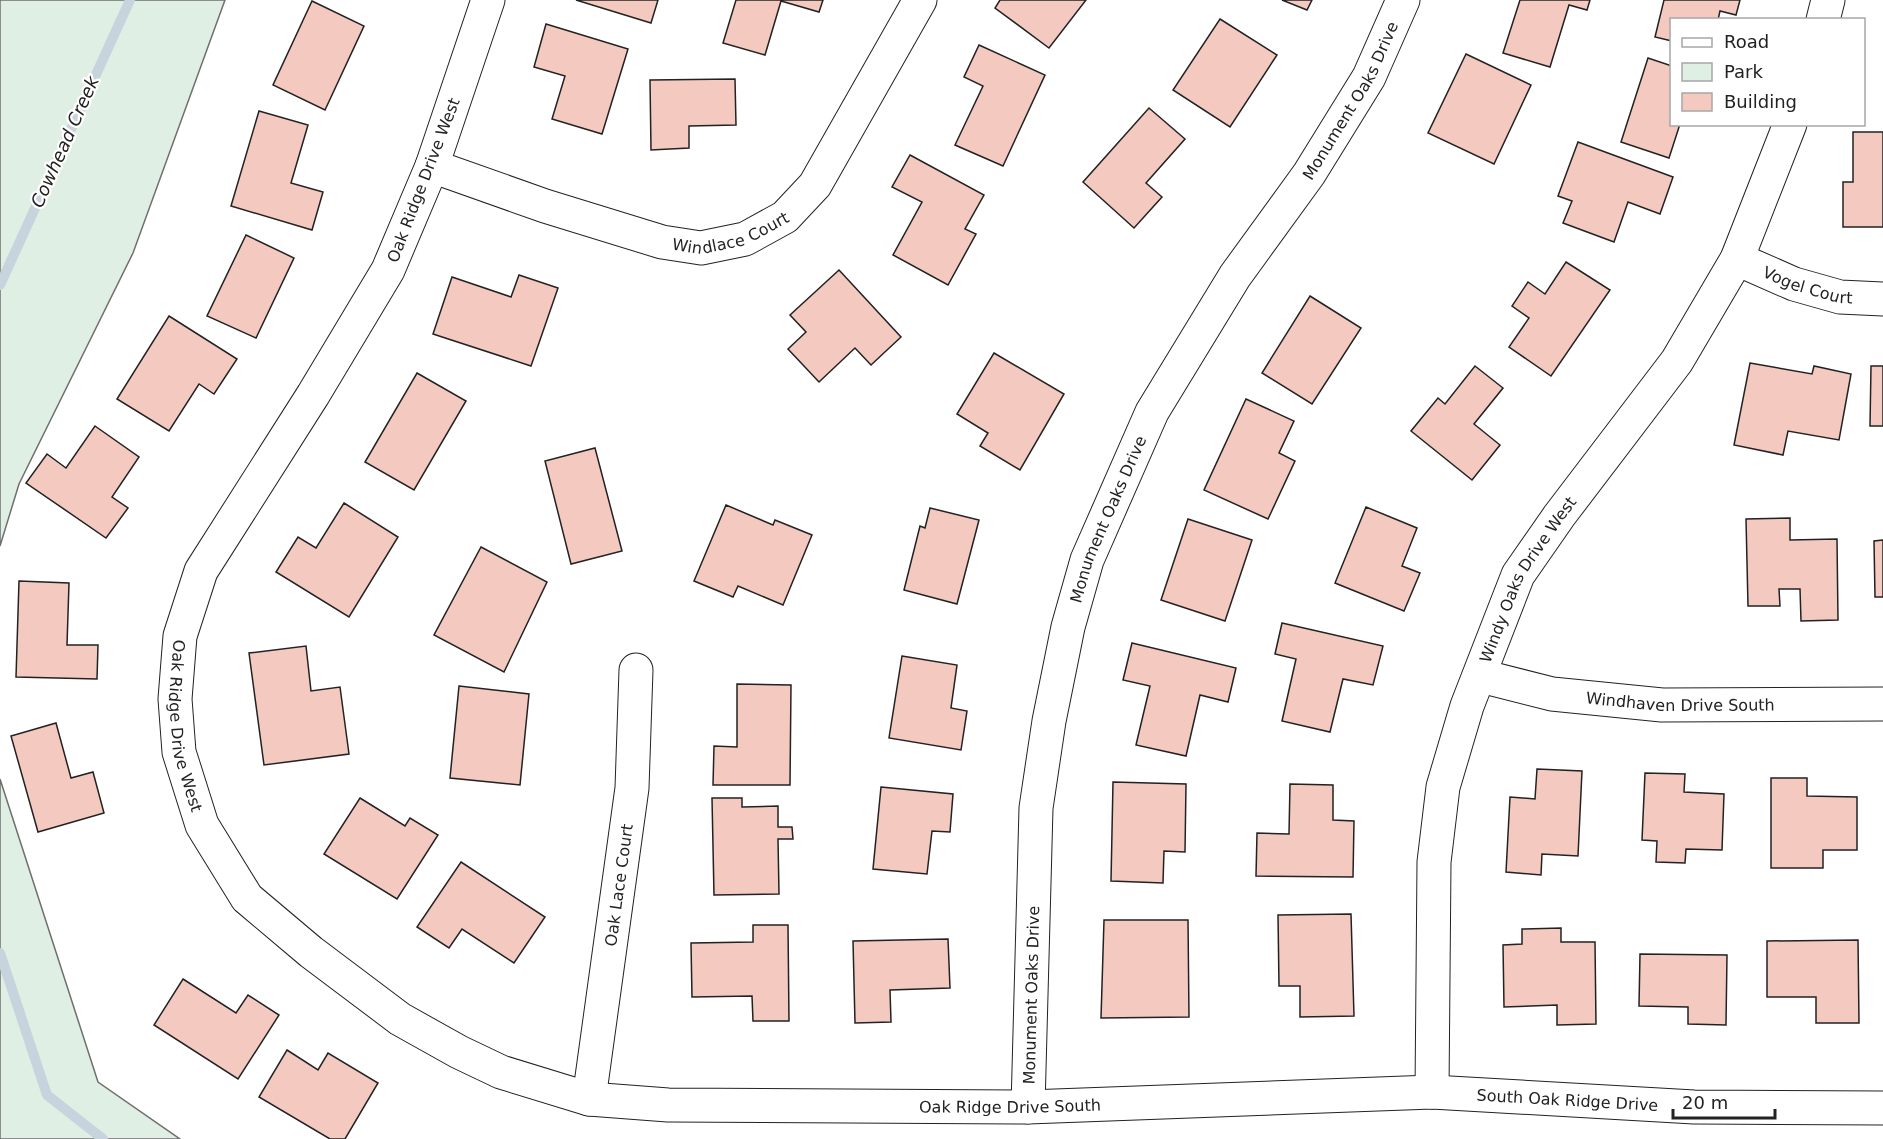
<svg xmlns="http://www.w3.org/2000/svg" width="1883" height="1139" font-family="'DejaVu Sans',sans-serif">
	<rect width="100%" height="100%" fill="#fff"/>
	<!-- green -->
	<g fill="#e0efe3" stroke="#6f6f6f" stroke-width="1.5">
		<path d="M0,0H225L133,253L19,484L0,546Z"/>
		<path d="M0,779L98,1082L180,1139H0Z"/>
	</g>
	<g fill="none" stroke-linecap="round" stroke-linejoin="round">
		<!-- stream -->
		<g stroke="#c7d3dd" stroke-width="10">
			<path d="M0,285L130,0"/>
			<path d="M0,953L47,1095L103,1139"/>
		</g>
	</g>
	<!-- building -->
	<g fill="#f3c9c0" stroke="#222" stroke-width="1.5">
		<path d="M576,0H658L651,23Z"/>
		<path d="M736,0H823L819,12L781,1L765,55L723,43Z"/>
		<path d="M1000,0H1086L1049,48L995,8Z"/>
		<path d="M1282,0H1312L1307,10Z"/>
		<path d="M1520,0H1590L1587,10L1569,5L1550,67L1503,53Z"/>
		<path d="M1664,0H1740L1736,15L1720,11L1718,20H1672V41L1655,37Z"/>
		<path d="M312,1L364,26L325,110L273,85Z"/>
		<path d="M1220,19L1277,55L1230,127L1173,90Z"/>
		<path d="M546,24L628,49L602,134L552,119L565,76L534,67Z"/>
		<path d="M979,45L1045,75L1003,166L955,145L983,86L964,77Z"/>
		<path d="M1466,54L1531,85L1494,164L1428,133Z"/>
		<path d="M1648,58L1672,66V124H1680L1669,158L1621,142Z"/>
		<path d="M735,79L736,125L689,126V148L651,150L650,80Z"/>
		<path d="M1149,108L1185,139L1146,183L1162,197L1134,228L1083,182Z"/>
		<path d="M259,111L308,125L291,183L323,192L312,230L231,206Z"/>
		<path d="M1853,132H1883V227H1843V182H1853Z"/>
		<path d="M1578,142L1673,177L1660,214L1628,202L1614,242L1563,223L1572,201L1558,196Z"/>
		<path d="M910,155L984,195L965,229L976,234L948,285L893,255L922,202L892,187Z"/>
		<path d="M246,235L294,258L256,338L207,316Z"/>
		<path d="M1566,262L1610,290L1551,376L1509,347L1529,318L1512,306L1528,282L1545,294Z"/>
		<path d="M839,270L901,337L871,365L855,348L819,382L788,349L806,332L790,315Z"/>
		<path d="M519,275L558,288L531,366L433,334L452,277L511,297Z"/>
		<path d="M1310,296L1361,328L1312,404L1262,373Z"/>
		<path d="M169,316L237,359L214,394L199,384L169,431L117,399Z"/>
		<path d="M994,353L1064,394L1020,470L980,446L988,433L957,414Z"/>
		<path d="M1750,363L1812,374L1814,366L1851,374L1839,440L1788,431L1783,455L1734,445Z"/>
		<path d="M1475,366L1503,388L1474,424L1500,445L1472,480L1411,431L1438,398L1445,404Z"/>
		<path d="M1871,366H1883V426H1870Z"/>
		<path d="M417,373L466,401L414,490L365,462Z"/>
		<path d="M1246,399L1294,421L1279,453L1295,461L1268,519L1204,490Z"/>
		<path d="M95,426L139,457L112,497L128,508L106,538L26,483L47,454L66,468Z"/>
		<path d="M595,448L622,551L571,564L545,461Z"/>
		<path d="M344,503L398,537L349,617L276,572L298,537L316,548Z"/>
		<path d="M726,505L773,525L775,520L812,535L783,605L738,586L733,597L694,581Z"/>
		<path d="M1366,507L1417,528L1402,566L1420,573L1404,611L1335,583Z"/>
		<path d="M930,508L979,520L957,604L904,590L920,526L925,528Z"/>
		<path d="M1790,518V540L1837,539L1838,620L1801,621L1800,589H1779L1780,606H1748L1746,519Z"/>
		<path d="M1188,519L1252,540L1225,621L1161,600Z"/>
		<path d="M1883,540V597H1875L1874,541Z"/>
		<path d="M481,547L547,582L504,672L434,635Z"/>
		<path d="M19,581L69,583L67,645H98L97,679L16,677Z"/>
		<path d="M1282,623L1383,646L1373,685L1343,679L1330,732L1282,721L1296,659L1275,654Z"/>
		<path d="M1132,643L1236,668L1228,702L1200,695L1186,756L1136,745L1150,686L1123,680Z"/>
		<path d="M306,646L311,691L340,687L349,754L264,765L249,653Z"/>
		<path d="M902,656L957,665L951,708L967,711L961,750L889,738Z"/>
		<path d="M737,684L791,685L790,785H713L714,746L737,747Z"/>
		<path d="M459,686L529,694L520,785L450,778Z"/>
		<path d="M56,723L71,778L93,772L104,813L38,832L11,736Z"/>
		<path d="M1537,769L1582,771L1578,856L1542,854L1541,875L1506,872L1510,797L1535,799Z"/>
		<path d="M1645,773L1685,774L1684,792L1724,794L1722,850L1686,849L1685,863L1656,862L1657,841L1642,840Z"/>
		<path d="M1771,778H1807V796L1857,797V850H1823V868H1771Z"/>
		<path d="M1113,782L1186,784L1185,852L1164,851L1163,883L1111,881Z"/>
		<path d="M1290,784L1333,785V820L1354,821L1353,877L1256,876L1257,833L1289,834Z"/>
		<path d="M881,787L953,794L950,832L932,831L927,874L873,869Z"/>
		<path d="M360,798L405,826L410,818L438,835L397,899L324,854Z"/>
		<path d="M712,798H742V807L778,806V827H792L793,839H778L779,894L714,895Z"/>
		<path d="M461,862L545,917L514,963L462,929L449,948L417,927Z"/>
		<path d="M1351,914L1354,1016L1300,1017V986H1279L1278,915Z"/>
		<path d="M1104,920H1188L1189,1017L1101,1018Z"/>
		<path d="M753,925H788L789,1021H753L752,996L692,997L691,943L753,942Z"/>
		<path d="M1561,928V942H1595L1596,1024L1557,1025V1005L1504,1007L1503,945L1522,944V929Z"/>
		<path d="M948,939L950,988L890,990L891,1022L855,1023L853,941Z"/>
		<path d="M1858,940L1859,1023H1816V997H1767V941Z"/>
		<path d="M1640,954L1727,955L1726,1025L1688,1024V1007L1639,1006Z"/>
		<path d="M183,979L236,1013L248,995L279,1015L238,1079L154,1025Z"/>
		<path d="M287,1050L318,1070L328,1053L378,1083L345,1139H330L259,1097Z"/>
	</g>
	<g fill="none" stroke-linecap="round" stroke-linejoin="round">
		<!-- minor casing -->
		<g stroke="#222" stroke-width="35">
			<g id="minor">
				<path id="s1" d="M488,0L432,166L388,270L313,395L201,571L180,636L175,699L179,752L202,825L247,898L311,952L400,1019L459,1052L501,1072L589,1099L668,1105L1028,1107L1432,1092L1694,1107L1883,1108"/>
				<path d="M1823,20L1828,0"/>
				<path id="s2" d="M432,166L545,206L662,242L701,248L745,239L785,217L815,185L920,0"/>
				<path id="s3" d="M1737,259L1794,284L1840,297L1883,299"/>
				<path id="s4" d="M1481,676L1552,694L1662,705L1883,704"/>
				<path id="s5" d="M1432,1092L1434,862L1443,787L1467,706L1518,575L1559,516L1677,361L1737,259L1790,124"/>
				<path id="s6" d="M589,1099L632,788L636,670"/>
				<path id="s7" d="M1028,1107L1036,808L1049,721L1068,627L1087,560L1152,412L1235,276L1309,174L1369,77L1403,0"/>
			</g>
		</g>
		<!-- minor -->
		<use href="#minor" stroke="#fff" stroke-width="33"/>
	</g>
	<g text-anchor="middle" stroke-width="4.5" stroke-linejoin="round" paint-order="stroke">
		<!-- street labels -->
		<g font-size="16" fill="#222" stroke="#fff">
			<text dy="6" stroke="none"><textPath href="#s7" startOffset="1084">Monument Oaks Drive</textPath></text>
			<text transform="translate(423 180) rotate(-69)" y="6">Oak Ridge Drive West</text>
			<text dy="6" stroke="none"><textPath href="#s2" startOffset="314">Windlace Court</textPath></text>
			<text dy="6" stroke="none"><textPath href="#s3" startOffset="76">Vogel Court</textPath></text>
			<text dy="6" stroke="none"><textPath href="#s7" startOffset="598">Monument Oaks Drive</textPath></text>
			<text dy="6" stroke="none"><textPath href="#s5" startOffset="531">Windy Oaks Drive West</textPath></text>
			<text dy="6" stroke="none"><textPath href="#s4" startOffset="202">Windhaven Drive South</textPath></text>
			<text dy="6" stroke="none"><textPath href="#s1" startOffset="802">Oak Ridge Drive West</textPath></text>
			<text dy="6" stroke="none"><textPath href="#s6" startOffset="216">Oak Lace Court</textPath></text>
			<text dy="6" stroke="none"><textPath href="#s7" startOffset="112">Monument Oaks Drive</textPath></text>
			<text dy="6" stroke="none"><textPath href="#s1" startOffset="2370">South Oak Ridge Drive</textPath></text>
			<text dy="6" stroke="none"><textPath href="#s1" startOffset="1812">Oak Ridge Drive South</textPath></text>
		</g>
		<!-- water labels -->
		<g font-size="18" font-style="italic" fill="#222" stroke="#fff">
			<text transform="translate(65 142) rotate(-66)" y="6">Cowhead Creek</text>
		</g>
	</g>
	<!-- legend -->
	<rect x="1670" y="18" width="195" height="108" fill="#ffffff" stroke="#a7a7a7" stroke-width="1.5"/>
	<rect x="1682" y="38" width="30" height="9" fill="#ffffff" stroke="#a7a7a7" stroke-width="1.5"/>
	<text x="1724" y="48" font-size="18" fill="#222222">Road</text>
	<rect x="1682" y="63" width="30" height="18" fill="#e0efe3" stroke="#a7a7a7" stroke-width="1.5"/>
	<text x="1724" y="78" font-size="18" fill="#222222">Park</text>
	<rect x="1682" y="93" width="30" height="18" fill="#f3c9c0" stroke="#a7a7a7" stroke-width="1.5"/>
	<text x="1724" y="108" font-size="18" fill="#222222">Building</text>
	<!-- scale -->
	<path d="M1673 1109v9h102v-9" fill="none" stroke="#222222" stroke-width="3"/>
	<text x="1682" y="1109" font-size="18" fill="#222222" stroke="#ffffff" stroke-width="4.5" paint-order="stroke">20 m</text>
</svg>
